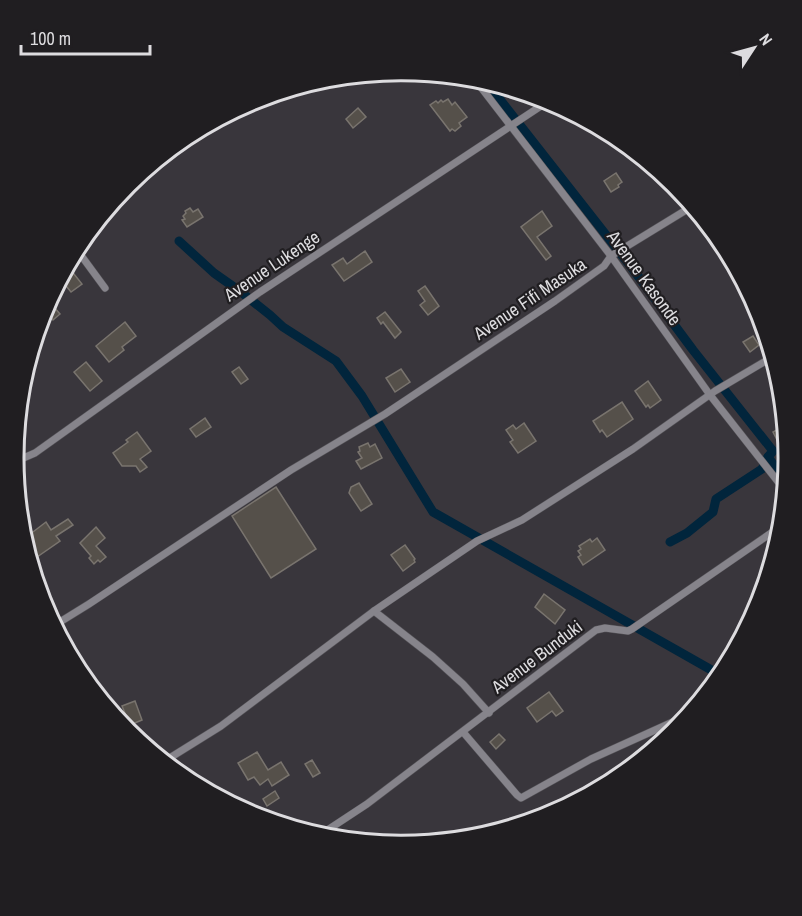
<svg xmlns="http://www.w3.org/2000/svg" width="802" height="916" font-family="'Archivo Narrow',sans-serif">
	<rect width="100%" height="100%" fill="#39363c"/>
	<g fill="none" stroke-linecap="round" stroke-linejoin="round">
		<!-- canal -->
		<g stroke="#01253c" stroke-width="9">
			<path d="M491,88L632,268L693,350L773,451L768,457L784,479"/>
			<path d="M179,241L214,273L241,292L270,315L283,327L336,361L362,396L433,512L715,672"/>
			<path d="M670,542L687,533L713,512L716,499L762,469L768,457"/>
		</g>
	</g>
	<!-- building -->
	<g fill="#55504a" stroke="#79746e" stroke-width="1.5">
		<path d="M448,99L452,105L455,102L467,117L459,123L461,126L455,131L452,129L450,131L430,105L436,101L438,103L441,100L443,102Z"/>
		<path d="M358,108L366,117L353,128L346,119Z"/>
		<path d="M616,173L622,182L618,185L619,187L611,192L604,181Z"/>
		<path d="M190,208L193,212L198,209L203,217L187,227L182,220L185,219L183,216L186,213L185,211Z"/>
		<path d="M542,211L552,226L537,237L551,256L546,260L521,227Z"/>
		<path d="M365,251L372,262L344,281L332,265L343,258L347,264Z"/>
		<path d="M70,269L82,284L71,292L62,281Z"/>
		<path d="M425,286L439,306L428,315L420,305L425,301L418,291Z"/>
		<path d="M51,298L56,304L53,306L60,314L53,320L46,312L42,315L43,309Z"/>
		<path d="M385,312L401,332L395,338L383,322L381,324L377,318Z"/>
		<path d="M125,322L136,336L122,347L124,350L109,362L96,346Z"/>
		<path d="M753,336L759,345L750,352L743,342Z"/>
		<path d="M86,362L102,381L90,391L74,372Z"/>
		<path d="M239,367L248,379L241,384L232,372Z"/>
		<path d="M401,369L410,382L395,392L386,378Z"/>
		<path d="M648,381L661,400L650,408L648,405L646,407L635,391Z"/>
		<path d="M622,402L633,419L607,437L602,430L600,432L593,421Z"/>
		<path d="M205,418L211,427L196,437L190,429Z"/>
		<path d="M524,423L536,441L518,453L510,442L513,440L506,430L513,425L516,429Z"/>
		<path d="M782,427L788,456L786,457L773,432Z"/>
		<path d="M137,432L151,451L140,459L147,467L140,472L136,466H122L113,453L128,442L126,440Z"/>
		<path d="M368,443L370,447L375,444L382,458L361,469L356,461L362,458L358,452L360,451L359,447Z"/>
		<path d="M359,483L372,504L361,511L349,493L351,487Z"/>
		<path d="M276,487L316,549L271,578L232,516Z"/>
		<path d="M68,519L73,525L56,536L60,541L37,557L32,549L29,535L46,522L51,530Z"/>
		<path d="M96,527L105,538L96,546L106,557L100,562L98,560L94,564L89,558L91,556L80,543Z"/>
		<path d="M597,538L605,550L583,565L578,557L581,555L578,551L581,549L579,546L590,539L592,542Z"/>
		<path d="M405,545L415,559L414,560L415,562L403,571L391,555Z"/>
		<path d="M544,594L565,610L555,624L535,607Z"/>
		<path d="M549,692L563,711L556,716L552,711L537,722L527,708Z"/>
		<path d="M135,701L142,720L130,725L122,706Z"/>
		<path d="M499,734L505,740L496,749L490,742Z"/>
		<path d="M257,752L268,770L281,762L289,775L272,786L268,779L260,785L254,777L248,780L238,763Z"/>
		<path d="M312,760L320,773L313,777L305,764Z"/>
		<path d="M275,791L279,798L267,806L263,799Z"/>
	</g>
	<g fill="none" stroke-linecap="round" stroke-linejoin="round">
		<!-- minor casing -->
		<g stroke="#555358" stroke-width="8">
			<g id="minor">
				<path d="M480,86L611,256L710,395L783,488"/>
				<path d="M80,254L105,288"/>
				<path d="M14,462L35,453L260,292L550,100"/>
				<path d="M374,611L433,657L463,684L489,713"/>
				<path d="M55,625L89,604L291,470L385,414L555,301L604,266L611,256L691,207"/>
				<path d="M463,732L517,795L521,798L591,759L686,716"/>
				<path d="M168,759L221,726L374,611L477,541L522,520L633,449L715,391L769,359"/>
				<path d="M326,831L367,804L596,630L605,628L628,631L632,629L774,531"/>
			</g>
		</g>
		<!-- minor -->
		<use href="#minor" stroke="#86848b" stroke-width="7"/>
	</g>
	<g text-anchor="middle" stroke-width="4.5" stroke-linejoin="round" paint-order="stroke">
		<!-- street labels -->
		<g font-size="18" fill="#dddcdf" stroke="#201e21">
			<text transform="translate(272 266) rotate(-34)" y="6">Avenue Lukenge</text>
			<text transform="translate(644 278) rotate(54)" y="6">Avenue Kasonde</text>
			<text transform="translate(530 299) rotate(-34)" y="6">Avenue Fifi Masuka</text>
			<text transform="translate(537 657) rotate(-37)" y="6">Avenue Bunduki</text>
		</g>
	</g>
	<!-- crop -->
	<path d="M0 0H802V916H0ZM24 458a377 377 0 1 1 754 0a377 377 0 1 1-754 0Z" fill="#201e21" fill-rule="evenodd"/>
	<path fill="none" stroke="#dddcdf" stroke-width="3" d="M24 458a377 377 0 1 1 754 0a377 377 0 1 1-754 0Z"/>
	<!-- north arrow -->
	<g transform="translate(754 48) rotate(54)" stroke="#201e21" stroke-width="4.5" paint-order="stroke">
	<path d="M0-4.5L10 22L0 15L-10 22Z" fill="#dddcdf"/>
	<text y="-9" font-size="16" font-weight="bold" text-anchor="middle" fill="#dddcdf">N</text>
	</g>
	<!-- scale -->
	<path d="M21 45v9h129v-9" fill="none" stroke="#dddcdf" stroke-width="3"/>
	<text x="30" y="45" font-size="18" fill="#dddcdf" stroke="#201e21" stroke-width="4.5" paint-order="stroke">100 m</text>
</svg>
